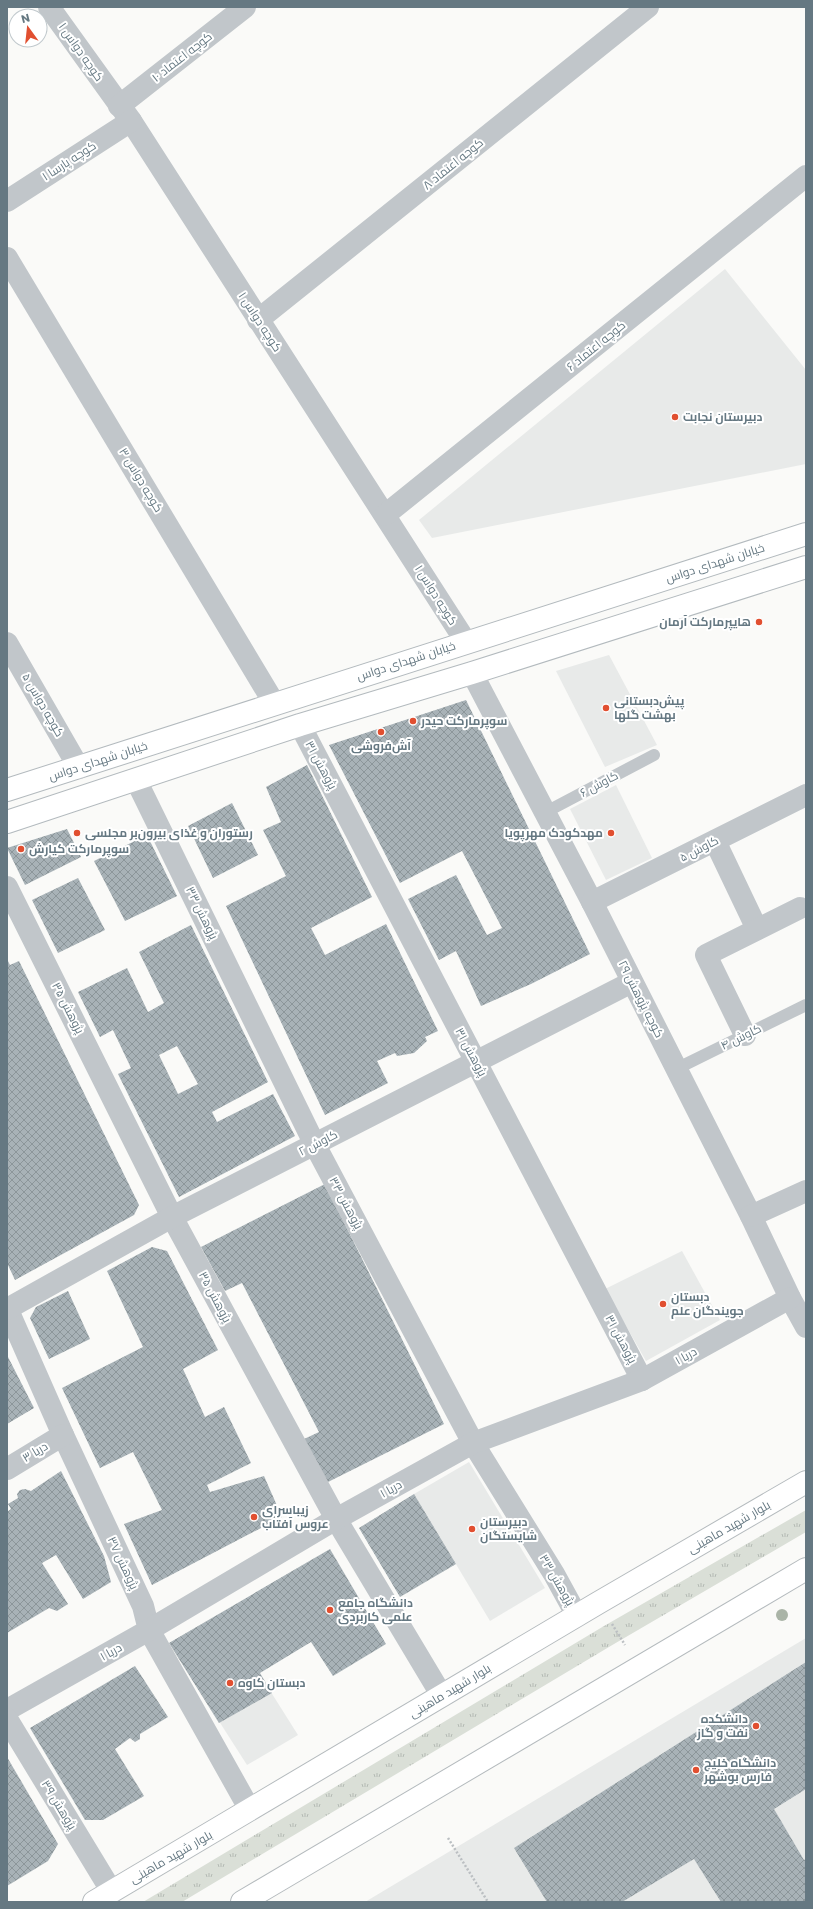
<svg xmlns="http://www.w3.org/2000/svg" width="813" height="1909" font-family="Poppins,Cairo,sans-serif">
	<defs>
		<pattern id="grass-tufts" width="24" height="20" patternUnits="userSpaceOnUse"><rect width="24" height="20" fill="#dadfd7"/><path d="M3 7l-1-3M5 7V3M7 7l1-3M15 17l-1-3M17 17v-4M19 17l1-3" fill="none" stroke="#b4bab4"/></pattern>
		<pattern id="building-cross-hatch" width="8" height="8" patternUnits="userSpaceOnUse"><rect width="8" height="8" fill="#a8b2b7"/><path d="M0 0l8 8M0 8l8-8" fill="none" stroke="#8c969a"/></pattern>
	</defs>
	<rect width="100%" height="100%" fill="#fafaf8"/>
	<!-- built -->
	<g fill="#e8eae9">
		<path d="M725,269L806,370V464L432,538L419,520Z"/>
		<path d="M609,655L657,745L605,767L556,671Z"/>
		<path d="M616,785L652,858L606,880L570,809Z"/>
		<path d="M682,1251L720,1320L646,1361L605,1289Z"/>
		<path d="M469,1462L545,1588L490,1621L414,1494Z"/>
		<path d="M221,1613L298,1735L247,1765L169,1643Z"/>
		<path d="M806,1638V1902H365Z"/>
	</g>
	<!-- grass -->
	<path fill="url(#grass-tufts)" d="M806,1510V1532L614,1644L182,1902H143L604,1626Z"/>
	<!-- building -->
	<g fill="url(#building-cross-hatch)" fill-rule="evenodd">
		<path d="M466,700L590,954L531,984L481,1006L456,951L439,960L408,899L456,875L487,935L502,928L462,851L400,883L329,745Z"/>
		<path d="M307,765L372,897L311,928L325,955L386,924L438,1031L425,1037L427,1041L414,1053L397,1056L395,1053L377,1061L388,1083L325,1115L226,906L286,876L263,830L281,822L266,787Z"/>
		<path d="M232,803L258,855L213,878L188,826Z"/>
		<path d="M67,829L81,857L25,885L7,848Z"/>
		<path d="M147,835L177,896L125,921L94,861Z"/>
		<path d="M78,878L105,930L58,953L32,900Z"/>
		<path d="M191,925L268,1082L212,1112L217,1122L273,1094L295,1136L179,1197L118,1074L131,1068L113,1030L100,1037L78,992L127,968L148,1012L164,1003L139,952ZM177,1046L198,1084L178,1094L159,1055Z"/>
		<path d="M7,959L10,965L19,961L139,1205L134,1215L15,1280L7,1263Z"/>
		<path d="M325,1184L444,1424L326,1483L302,1440L319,1432L242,1283L225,1291L201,1247Z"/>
		<path d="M152,1247L167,1251L218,1350L183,1369L205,1417L224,1407L251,1463L207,1485L210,1492L264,1476L282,1517L152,1585L124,1524L162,1510L133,1452L100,1468L62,1388L143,1347L107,1271Z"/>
		<path d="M68,1291L90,1339L49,1359L30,1318L36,1307Z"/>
		<path d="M7,1355L34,1408L7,1424Z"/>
		<path d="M61,1471L104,1556L111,1582L83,1599L56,1555L42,1563L68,1604L57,1611L49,1608L7,1633V1512L11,1509L8,1504L18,1498L17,1494L20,1490L25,1489L31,1491Z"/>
		<path d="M414,1494L456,1564L400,1597L359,1528Z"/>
		<path d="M330,1549L386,1644L333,1676L311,1642L260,1673L272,1693L219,1723L169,1643Z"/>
		<path d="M806,1662V1789L774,1809L804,1860L806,1859V1902H721L694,1859L622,1902H547L514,1848Z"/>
		<path d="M135,1666L168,1717L140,1734V1739L135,1742L130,1738L115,1749L144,1796L103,1820H85L30,1728Z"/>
		<path d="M7,1757L58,1844L48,1861L7,1886Z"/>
	</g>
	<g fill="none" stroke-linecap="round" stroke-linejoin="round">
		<!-- secondary casing -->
		<g stroke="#b3babe" stroke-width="24">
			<g id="secondary">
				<path d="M7,790L806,534"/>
				<path d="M7,822L300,725L472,673L806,567"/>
			</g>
		</g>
		<!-- primary casing -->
		<g stroke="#b5bbbe" stroke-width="24">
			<g id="primary">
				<path d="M94,1902L598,1603L806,1482"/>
				<path d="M242,1902L806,1569"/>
			</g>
		</g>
		<!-- path -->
		<g stroke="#bbbfc2" stroke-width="2.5" stroke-dasharray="2 2" stroke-linecap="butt">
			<path d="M612,1624L625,1645"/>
			<path d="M448,1838L488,1902"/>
		</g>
		<!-- lane -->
		<g stroke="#c1c6ca" stroke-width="12">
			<path d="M544,813L654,755"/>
			<path d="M676,1069L806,1005"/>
		</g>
		<!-- street -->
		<g stroke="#c1c6ca" stroke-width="22">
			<path d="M49,7L131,121L466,642"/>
			<path d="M119,106L245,7"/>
			<path d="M7,201L131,121"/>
			<path d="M7,258L274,703"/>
			<path d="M258,320L648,7"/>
			<path d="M385,515L806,176"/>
			<path d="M7,643L79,768"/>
			<path d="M472,673L592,902L751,1216L790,1298L806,1327"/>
			<path d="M300,725L642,1380"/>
			<path d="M136,780L315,1145L473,1443L554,1574L577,1616"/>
			<path d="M715,841L757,929"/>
			<path d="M7,887L172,1217L336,1519L442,1696"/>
			<path d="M592,902L806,795"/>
			<path d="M745,1035L706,955L800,908"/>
			<path d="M751,1216L806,1191"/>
			<path d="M7,1308L63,1435L143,1606L149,1630L250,1810"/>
			<path d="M7,1309L172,1217L632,982"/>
			<path d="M7,1469L63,1435"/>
			<path d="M7,1710L149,1630L336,1519L473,1443L642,1380L790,1298"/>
			<path d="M7,1719L112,1892"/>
		</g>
		<!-- secondary -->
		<use href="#secondary" stroke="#fff" stroke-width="22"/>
		<!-- primary -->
		<use href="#primary" stroke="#fff" stroke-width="22"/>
	</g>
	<!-- trees -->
	<circle fill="#aab4a7" cx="782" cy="1615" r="6"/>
	<!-- markers -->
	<g fill="#e14f30" stroke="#fff" stroke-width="1.5">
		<circle cx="675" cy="417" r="4"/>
		<circle cx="759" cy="622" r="4"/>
		<circle cx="606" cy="708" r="4"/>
		<circle cx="413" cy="721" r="4"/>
		<circle cx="381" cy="732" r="4"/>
		<circle cx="77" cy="833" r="4"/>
		<circle cx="611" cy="833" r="4"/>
		<circle cx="21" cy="849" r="4"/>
		<circle cx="663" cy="1304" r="4"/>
		<circle cx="254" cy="1517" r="4"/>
		<circle cx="472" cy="1529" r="4"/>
		<circle cx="330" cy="1610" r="4"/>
		<circle cx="230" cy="1683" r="4"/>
		<circle cx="756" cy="1726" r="4"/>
		<circle cx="696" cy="1770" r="4"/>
	</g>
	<g text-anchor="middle" stroke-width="4" stroke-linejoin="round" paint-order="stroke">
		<!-- street labels -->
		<g font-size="12" fill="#657882" stroke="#fff">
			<text transform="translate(81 52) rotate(55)" y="4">کوچه دواس ۱</text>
			<text transform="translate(182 57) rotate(-38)" y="4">کوچه اعتماد ۱۰</text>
			<text transform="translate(69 161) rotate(-33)" y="4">کوچه پارسا ۱</text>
			<text transform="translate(453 164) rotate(-39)" y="4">کوچه اعتماد ۸</text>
			<text transform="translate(260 322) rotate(57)" y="4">کوچه دواس ۱</text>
			<text transform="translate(596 346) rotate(-39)" y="4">کوچه اعتماد ۶</text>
			<text transform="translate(141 480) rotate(59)" y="4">کوچه دواس ۳</text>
			<text transform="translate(715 563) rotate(-18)" y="4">خیابان شهدای دواس</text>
			<text transform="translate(436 595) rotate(58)" y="4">کوچه دواس ۱</text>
			<text transform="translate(406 661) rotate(-18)" y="4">خیابان شهدای دواس</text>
			<text transform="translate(43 705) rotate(60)" y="4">کوچه دواس ۵</text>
			<text transform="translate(98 761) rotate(-18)" y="4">خیابان شهدای دواس</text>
			<text transform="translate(321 765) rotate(62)" y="4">پژوهش ۳۱</text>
			<text transform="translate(599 784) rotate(-28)" y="4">کاوش ۶</text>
			<text transform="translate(699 849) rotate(-27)" y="4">کاوش ۵</text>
			<text transform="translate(202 913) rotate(64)" y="4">پژوهش ۳۳</text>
			<text transform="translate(641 999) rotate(63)" y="4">کوچه پژوهش ۲۹</text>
			<text transform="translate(68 1008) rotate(63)" y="4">پژوهش ۳۵</text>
			<text transform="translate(741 1037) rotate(-26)" y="4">کاوش ۴</text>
			<text transform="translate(471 1052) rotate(62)" y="4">پژوهش ۳۱</text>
			<text transform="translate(318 1143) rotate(-27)" y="4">کاوش ۲</text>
			<text transform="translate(346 1203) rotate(62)" y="4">پژوهش ۳۳</text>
			<text transform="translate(215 1297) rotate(62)" y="4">پژوهش ۳۵</text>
			<text transform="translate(621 1339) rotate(62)" y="4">پژوهش ۳۱</text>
			<text transform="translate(686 1356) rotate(-29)" y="4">دریا ۱</text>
			<text transform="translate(35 1452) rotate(-31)" y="4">دریا ۳</text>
			<text transform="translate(391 1489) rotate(-29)" y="4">دریا ۱</text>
			<text transform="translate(729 1527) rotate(-30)" y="4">بلوار شهید ماهینی</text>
			<text transform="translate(123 1563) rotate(65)" y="4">پژوهش ۳۷</text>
			<text transform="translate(557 1580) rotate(60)" y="4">پژوهش ۳۳</text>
			<text transform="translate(111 1652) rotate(-29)" y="4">دریا ۱</text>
			<text transform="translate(450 1691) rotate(-31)" y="4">بلوار شهید ماهینی</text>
			<text transform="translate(59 1805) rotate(59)" y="4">پژوهش ۳۹</text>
			<text transform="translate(171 1857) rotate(-30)" y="4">بلوار شهید ماهینی</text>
		</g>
		<!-- poi labels -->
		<g font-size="12" font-weight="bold" fill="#657882" stroke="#fff" text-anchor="start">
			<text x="683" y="421">دبیرستان نجابت</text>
			<text x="751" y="626" text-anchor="end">هایپرمارکت آرمان</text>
			<text x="614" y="705">پیش‌دبستانی<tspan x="614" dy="14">بهشت گلها</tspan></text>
			<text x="421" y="725">سوپرمارکت حیدر</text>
			<text x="381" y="750" text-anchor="middle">آش‌فروشی</text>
			<text x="85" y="837">رستوران و غذای بیرون‌بر مجلسی</text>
			<text x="603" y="837" text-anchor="end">مهدکودک مهرپویا</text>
			<text x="29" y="853">سوپرمارکت کیارش</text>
			<text x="671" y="1301">دبستان<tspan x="671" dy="14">جویندگان علم</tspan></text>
			<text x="262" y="1514">زیباسرای<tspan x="262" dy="14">عروس آفتاب</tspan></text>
			<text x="480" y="1526">دبیرستان<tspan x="480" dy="14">شایستگان</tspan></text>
			<text x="338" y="1607">دانشگاه جامع<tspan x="338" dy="14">علمی کاربردی</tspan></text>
			<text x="238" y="1687">دبستان کاوه</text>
			<text x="748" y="1723" text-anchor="end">دانشکده<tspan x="748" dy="14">نفت و گاز</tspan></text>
			<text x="704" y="1767">دانشگاه خلیج<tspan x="704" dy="14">فارس بوشهر</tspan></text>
		</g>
	</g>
	<!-- border -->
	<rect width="813" height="1909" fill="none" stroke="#657882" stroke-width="16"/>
	<!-- north arrow -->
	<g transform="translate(28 28) rotate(345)"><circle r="19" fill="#ffffff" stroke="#c1c9cd"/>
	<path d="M0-3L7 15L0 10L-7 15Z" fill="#e14f30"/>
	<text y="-6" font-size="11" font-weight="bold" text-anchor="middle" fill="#657882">N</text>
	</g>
</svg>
